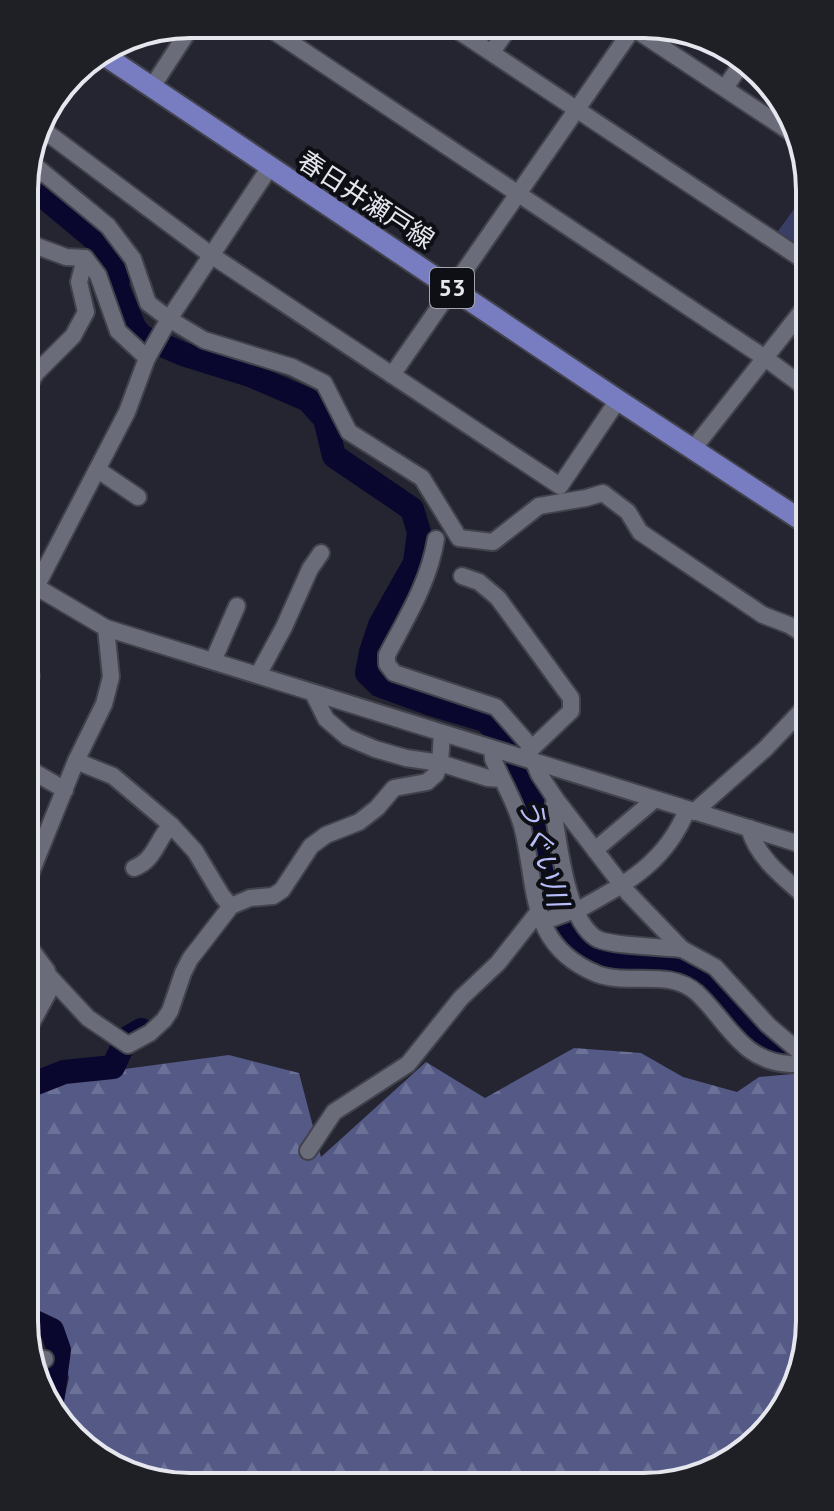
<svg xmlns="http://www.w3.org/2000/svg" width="834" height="1511" font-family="'PT Sans','Noto Sans JP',sans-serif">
	<defs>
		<pattern id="forest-firs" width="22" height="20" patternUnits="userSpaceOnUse" patternTransform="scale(2)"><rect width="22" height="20" fill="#545986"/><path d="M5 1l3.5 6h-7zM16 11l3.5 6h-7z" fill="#6c7197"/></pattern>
		<pattern id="park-tufts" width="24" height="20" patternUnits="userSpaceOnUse" patternTransform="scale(2)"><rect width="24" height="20" fill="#3a3e64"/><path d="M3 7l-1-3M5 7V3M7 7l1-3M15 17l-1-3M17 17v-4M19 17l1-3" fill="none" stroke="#565a7a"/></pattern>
	</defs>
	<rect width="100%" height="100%" fill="#242531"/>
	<!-- forest -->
	<path fill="url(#forest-firs)" d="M574,1048L641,1053L683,1077L737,1092L759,1077L804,1073L808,1071L810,1333L775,1423L698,1478L168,1486L88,1452L64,1418L62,1408L69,1378L56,1325L33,1311L31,1095L80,1075L229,1055L299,1073L321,1157L426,1062L485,1098Z"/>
	<!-- park -->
	<path fill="url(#park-tufts)" d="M800,201L802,202V251L776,234Z"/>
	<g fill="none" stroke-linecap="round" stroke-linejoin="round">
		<!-- river -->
		<g stroke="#0a072e" stroke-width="24">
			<path d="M25,181L103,246L119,270L117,287L135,329L143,337L183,354L250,375L308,400L325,419L334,456L412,509L419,532L415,563L380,625L371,652L367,673L379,685L431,704L485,720L496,731L517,770L527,783L535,803L556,909L566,925L590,950L618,960L666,962L699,975L752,1032L772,1050H786L808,1042"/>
			<path d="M31,1085L64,1072L113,1067L126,1039L141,1030"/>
			<path d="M33,1321L52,1330L59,1350L52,1402"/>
		</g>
		<!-- minor casing -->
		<g stroke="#41424b" stroke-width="20">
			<g id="minor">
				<path d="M263,24L765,358L803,386"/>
				<path d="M451,26L802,259"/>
				<path d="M633,28L801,139"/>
				<path d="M492,52L510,26"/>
				<path d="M152,87L193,24"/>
				<path d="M725,88L744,60"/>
				<path d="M38,126L211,255L560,486L618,400"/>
				<path d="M28,160L108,226L133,259L148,303L169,319L204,340L292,367L324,383L349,432L422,478L459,538L493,542L539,506L586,498L603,493L628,512L640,532L763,615L789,625L805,635"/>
				<path d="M26,242L66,257L85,258L98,275L118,331L147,358"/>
				<path d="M392,375L634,27"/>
				<path d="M27,388L36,373L73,336L86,312L79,282L85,258"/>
				<path d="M693,449L802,311"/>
				<path d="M98,470L138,497"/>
				<path d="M436,539C429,582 407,617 387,655V664L394,673L496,707L532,748"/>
				<path d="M462,576L479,582L498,598L571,698V711L526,754"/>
				<path d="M28,582L106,628L806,846"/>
				<path d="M29,592L36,587L127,412L147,358L169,319L270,167"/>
				<path d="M213,661L237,606"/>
				<path d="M29,674L31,676"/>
				<path d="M258,675L284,627L310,569L321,553"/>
				<path d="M313,693L326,719L347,737L375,749L406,758L440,763L488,778L502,779"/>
				<path d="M492,749L493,759C502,781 516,803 522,826C538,886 526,945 597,974C629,986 669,968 697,993C728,1022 742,1062 790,1064C796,1064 801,1065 808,1063"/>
				<path d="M76,761L113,776L171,825L195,851L222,896L231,906"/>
				<path d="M534,762L539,774L555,798L628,893L682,949L715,967L768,1025L808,1059"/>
				<path d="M29,769L65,790"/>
				<path d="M555,798L553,810C559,843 566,919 596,938C608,946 665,947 682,949"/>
				<path d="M694,812L765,749L805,707"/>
				<path d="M749,828C757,858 784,878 807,898"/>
				<path d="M595,850L654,800"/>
				<path d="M134,868C155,860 156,841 171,825"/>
				<path d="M30,875L76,761L104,704L111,677L106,628"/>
				<path d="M542,922L572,911H576C625,884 665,864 687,810"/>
				<path d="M30,948L47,971L48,993L31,1024"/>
				<path d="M47,974L88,1018L128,1045L150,1033L164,1020L170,1011L183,973L190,959L231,906L250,898L273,896L282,890L311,846L326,835L359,822L377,808L394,788L427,782L436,774L440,763L442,733"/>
				<path d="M308,1151L334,1112L408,1064L461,998L498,963L539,911"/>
				<path d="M33,1358L45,1359"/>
			</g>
		</g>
		<!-- major casing -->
		<g stroke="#41424b" stroke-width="24">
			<path id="major" d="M101,53L618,400L804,522"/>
		</g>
		<!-- minor -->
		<use href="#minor" stroke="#6a6c79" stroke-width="16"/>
		<!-- major -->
		<use href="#major" stroke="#787dc2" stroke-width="20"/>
	</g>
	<g text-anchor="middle" stroke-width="8" stroke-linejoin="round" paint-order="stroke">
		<!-- shield labels -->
		<rect fill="#0e0f14" stroke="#a4a6ad" stroke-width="2" x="430" y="268" width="44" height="40" rx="6"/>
		<g font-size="24" font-weight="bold" fill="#e5e6ee">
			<text x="452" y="296">53</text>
		</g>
		<!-- street labels -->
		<g font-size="26" fill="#e5e6ee" stroke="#0e0f14">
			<text transform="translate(366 200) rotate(33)" y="9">春日井瀬戸線</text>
		</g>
		<!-- water labels -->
		<g font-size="28" font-style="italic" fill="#b7bef9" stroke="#0e0f14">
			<text transform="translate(544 852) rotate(74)" y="10">うぐい川</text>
		</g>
	</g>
	<!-- crop -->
	<path d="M0 0H834V1511H0ZM190 38H644A152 152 0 0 1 796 190V1321A152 152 0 0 1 644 1473H190A152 152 0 0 1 38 1321V190A152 152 0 0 1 190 38Z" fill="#1f2025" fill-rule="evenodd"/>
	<path fill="none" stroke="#e5e6ee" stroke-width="4" d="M190 38H644A152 152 0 0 1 796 190V1321A152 152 0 0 1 644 1473H190A152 152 0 0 1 38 1321V190A152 152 0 0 1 190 38Z"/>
</svg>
